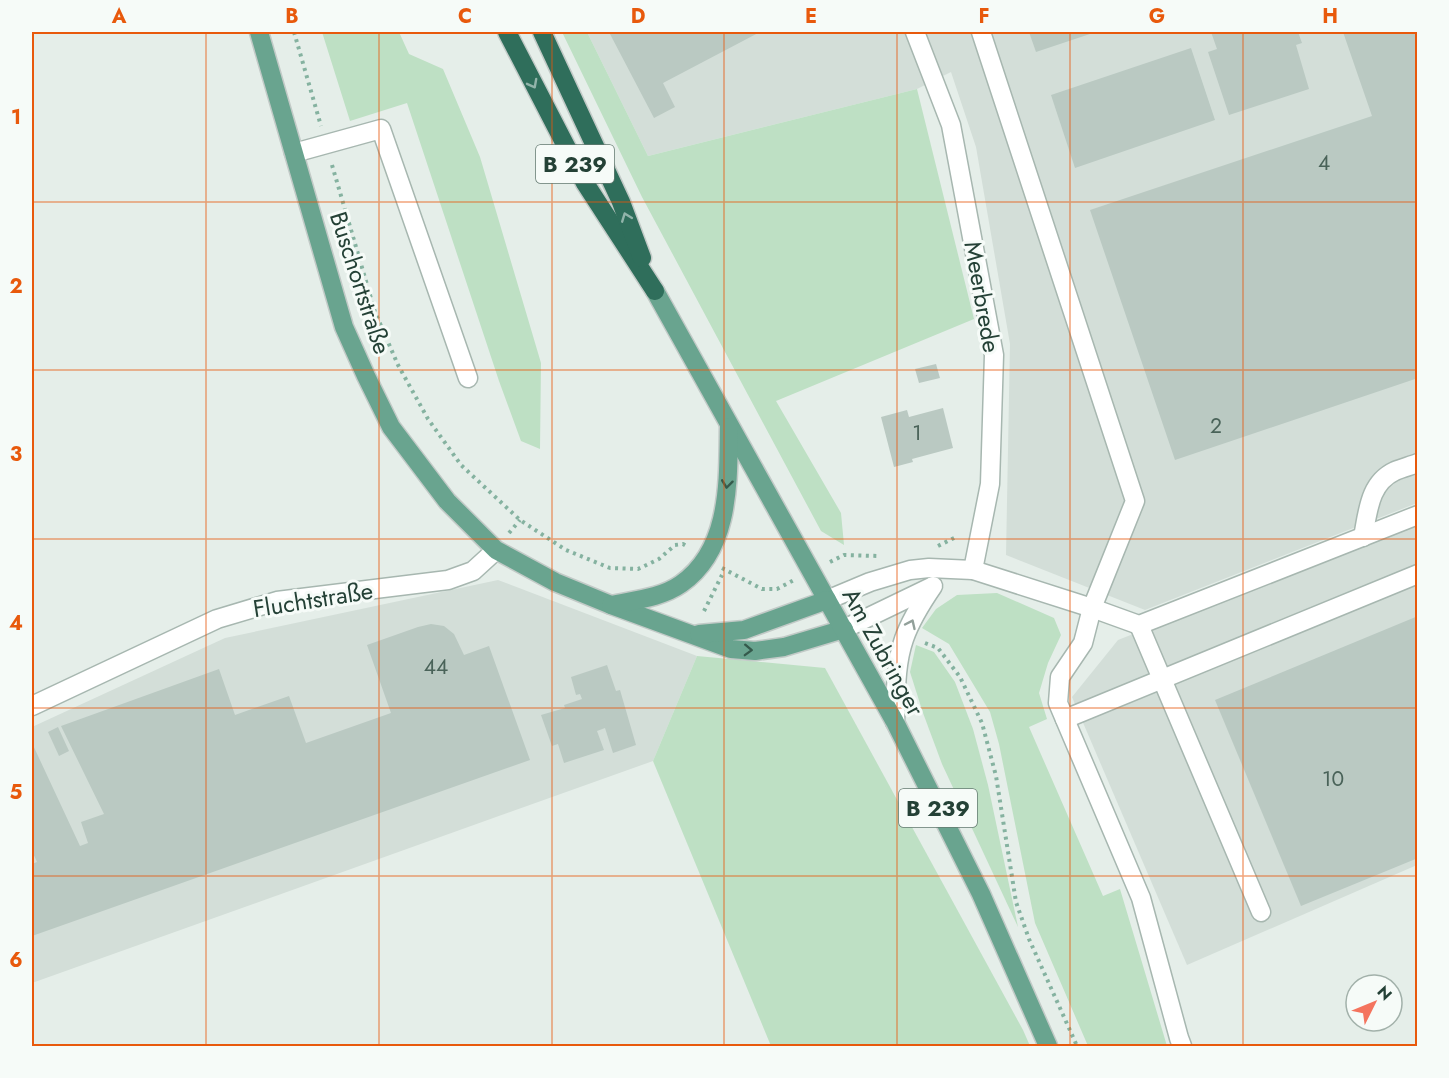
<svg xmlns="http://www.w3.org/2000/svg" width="1449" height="1078" font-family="Jost,sans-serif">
	<rect width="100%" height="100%" fill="#e5eee9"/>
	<!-- built -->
	<g fill="#d3ded8">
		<path d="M587,32H1417V503L1145,610L1006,555L1010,344L976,147L951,72L917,89L648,156Z"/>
		<path d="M1417,522V865L1187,965L1072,697L1118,640Z"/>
		<path d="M498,580L697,656L653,761L32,983V727L225,638Z"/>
	</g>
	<!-- green -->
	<g fill="#bee0c4">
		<path d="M322,32H399L409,54L443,69L480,157L541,363L540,449L521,441L499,381L407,103L350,121Z"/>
		<path d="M562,32H587L648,156L917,89L974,319L776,401L841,513L844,545L821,531L642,197Z"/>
		<path d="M997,593L1054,618L1061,635L1048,663L1039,693L1047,719L1029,727L1103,896L1120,889L1167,1046H1088L1035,923L999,744L990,712L949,644L922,628L936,609L957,595Z"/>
		<path d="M916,645L934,652L955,682L973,729L988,785L1018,927L942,764L923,713L910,672Z"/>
		<path d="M697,656L825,668L1023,1030L1030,1046H771L653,761Z"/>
	</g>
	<!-- building -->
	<g fill="#bac9c2">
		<path d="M614,32H760L663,83L675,107L654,118L610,34Z"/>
		<path d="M1029,32H1096L1036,52Z"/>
		<path d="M1211,32H1298L1302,43L1296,45L1309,89L1229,115L1208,52L1217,49Z"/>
		<path d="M1343,32H1418V378L1175,460L1090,210L1372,116Z"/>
		<path d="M1191,48L1215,120L1075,168L1051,95Z"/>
		<path d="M936,364L940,378L919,383L915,369Z"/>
		<path d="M943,408L953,448L912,459L913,462L894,467L881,417L907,410L909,417Z"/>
		<path d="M1418,616V858L1301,906L1215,700Z"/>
		<path d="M431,624L444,626L454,634L464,655L489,646L530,760L32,936V864L37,862L32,851V743L80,846L88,843L81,822L104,814L61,726L219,669L235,715L289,696L306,743L391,713L367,645L418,627Z"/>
		<path d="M607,665L616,691L620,690L636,745L613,753L605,728L597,731L604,750L564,763L558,744L552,746L541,715L565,708L564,705L582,699L580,694L576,695L571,677Z"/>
		<path d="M58,727L69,751L59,756L48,732Z"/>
	</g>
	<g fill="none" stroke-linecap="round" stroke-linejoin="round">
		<!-- minor casing -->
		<g stroke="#a7b7b0" stroke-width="21">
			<g id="minor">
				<path d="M915,32L951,125L994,355L990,484L973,570"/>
				<path d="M981,32L1135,501L1092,608L1083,643L1060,677L1058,703L1141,898L1179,1038L1182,1046"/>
				<path d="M294,153L381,129L468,378"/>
				<path d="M1363,537C1368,512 1369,483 1395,471C1402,468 1410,466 1418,463"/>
				<path d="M827,600L870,582L910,570L929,568L973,570L1092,608L1139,625L1418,515"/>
				<path d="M1139,625L1261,912"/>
				<path d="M844,629L931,587"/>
				<path d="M32,706L217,619L277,601L448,580L473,571L496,550"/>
				<path d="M1065,719L1418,574"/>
				<path d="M895,722C896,694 895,665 904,639C911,619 922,602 933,586"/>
			</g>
		</g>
		<!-- major casing -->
		<g stroke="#c2cac7" stroke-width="21">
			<g id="major">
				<path d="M259,32L344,327L366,376L391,427L447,501L496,550L555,582L611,605L731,649L755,651L784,647L844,629"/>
				<path d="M655,291L895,722L981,894L1048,1046"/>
				<path d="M611,605C634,600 661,598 681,584C731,549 728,481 729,427"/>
				<path d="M699,634L744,630L827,600"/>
			</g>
		</g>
		<!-- highway casing -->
		<g stroke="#c2cac7" stroke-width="21">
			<g id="highway">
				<path d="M507,32L585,183L655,291"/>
				<path d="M542,32L621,202L642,258"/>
			</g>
		</g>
		<!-- path -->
		<g stroke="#85b2a0" stroke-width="4" stroke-dasharray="3 4.5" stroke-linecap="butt">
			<path d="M294,32L321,126"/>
			<path d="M332,165L375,312L398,365L428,419L461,465L520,520L566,550L610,568L638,569L659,559L675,545L683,544L688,547"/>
			<path d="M509,533L520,520"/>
			<path d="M938,546L958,536"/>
			<path d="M830,562L844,555L878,556"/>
			<path d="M722,568L762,589H777L794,580"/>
			<path d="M704,611L722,575"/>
			<path d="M925,643L938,648L960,677L982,723L996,776L1016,902L1029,939L1077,1046"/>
		</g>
		<!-- minor -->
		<use href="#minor" stroke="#fff" stroke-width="18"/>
		<!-- major -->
		<use href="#major" stroke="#69a48f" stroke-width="18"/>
		<!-- highway -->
		<use href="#highway" stroke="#2f6e5b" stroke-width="18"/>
	</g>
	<!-- one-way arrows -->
	<defs><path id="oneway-chevron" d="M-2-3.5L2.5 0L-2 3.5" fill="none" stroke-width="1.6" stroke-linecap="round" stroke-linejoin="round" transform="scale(1.5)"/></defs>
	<g stroke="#92b4aa">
		<use href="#oneway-chevron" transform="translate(533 84) rotate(62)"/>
		<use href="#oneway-chevron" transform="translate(626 217) rotate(-111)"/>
	</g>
	<g stroke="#355a4c">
		<use href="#oneway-chevron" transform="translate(727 484) rotate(97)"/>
		<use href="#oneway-chevron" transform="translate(748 650) rotate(2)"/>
	</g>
	<use stroke="#92a09a" href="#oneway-chevron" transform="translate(911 624) rotate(-65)"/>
	<!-- grid -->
	<path fill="none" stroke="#e8590c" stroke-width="1.5" stroke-opacity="0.55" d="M206,32V1046M379,32V1046M552,32V1046M724,32V1046M897,32V1046M1070,32V1046M1243,32V1046M32,202H1418M32,370H1418M32,539H1418M32,708H1418M32,876H1418"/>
	<g text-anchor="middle" stroke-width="6" stroke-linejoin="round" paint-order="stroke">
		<!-- number labels -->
		<g font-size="21" fill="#4a6359">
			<text x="1324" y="170">4</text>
			<text x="1216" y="433">2</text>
			<text x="917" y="440">1</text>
			<text x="436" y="674">44</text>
			<text x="1333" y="786">10</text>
		</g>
		<!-- shield labels -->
		<g fill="#f6fbf8" stroke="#637970" stroke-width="1.5">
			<rect x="536" y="145" width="78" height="38" rx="4.5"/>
			<rect x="899" y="789" width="78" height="38" rx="4.5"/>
		</g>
		<g font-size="22" font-weight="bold" fill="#244136">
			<text x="575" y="172">B 239</text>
			<text x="938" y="816">B 239</text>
		</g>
		<!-- street labels -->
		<g font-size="24" fill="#244136" stroke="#f6fbf8">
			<text transform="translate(360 283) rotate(72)" y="8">Buschortstraße</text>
			<text transform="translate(982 297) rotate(80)" y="8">Meerbrede</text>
			<text transform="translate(313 600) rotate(-9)" y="8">Fluchtstraße</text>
			<text transform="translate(883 652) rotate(61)" y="8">Am Zubringer</text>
		</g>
	</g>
	<!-- border -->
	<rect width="1449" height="1078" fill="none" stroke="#f6fbf8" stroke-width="66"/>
	<!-- north arrow -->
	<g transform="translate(1374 1003) rotate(47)"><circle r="28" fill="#f6fbf8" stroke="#a2b1aa" stroke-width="1.5"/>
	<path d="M0-4.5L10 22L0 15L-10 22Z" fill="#f4745e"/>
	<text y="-9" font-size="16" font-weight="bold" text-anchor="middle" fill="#244136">N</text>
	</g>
	<rect x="33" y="33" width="1383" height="1012" fill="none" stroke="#e8590c" stroke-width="2"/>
	<g font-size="20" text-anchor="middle" font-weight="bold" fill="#e8590c">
		<text x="119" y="23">A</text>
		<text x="292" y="23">B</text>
		<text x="465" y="23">C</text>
		<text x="638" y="23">D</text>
		<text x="811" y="23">E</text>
		<text x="984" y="23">F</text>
		<text x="1157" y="23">G</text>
		<text x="1330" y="23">H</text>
		<text x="16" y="124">1</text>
		<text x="16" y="293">2</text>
		<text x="16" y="461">3</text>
		<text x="16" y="630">4</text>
		<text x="16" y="799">5</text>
		<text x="16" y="967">6</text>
	</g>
</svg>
